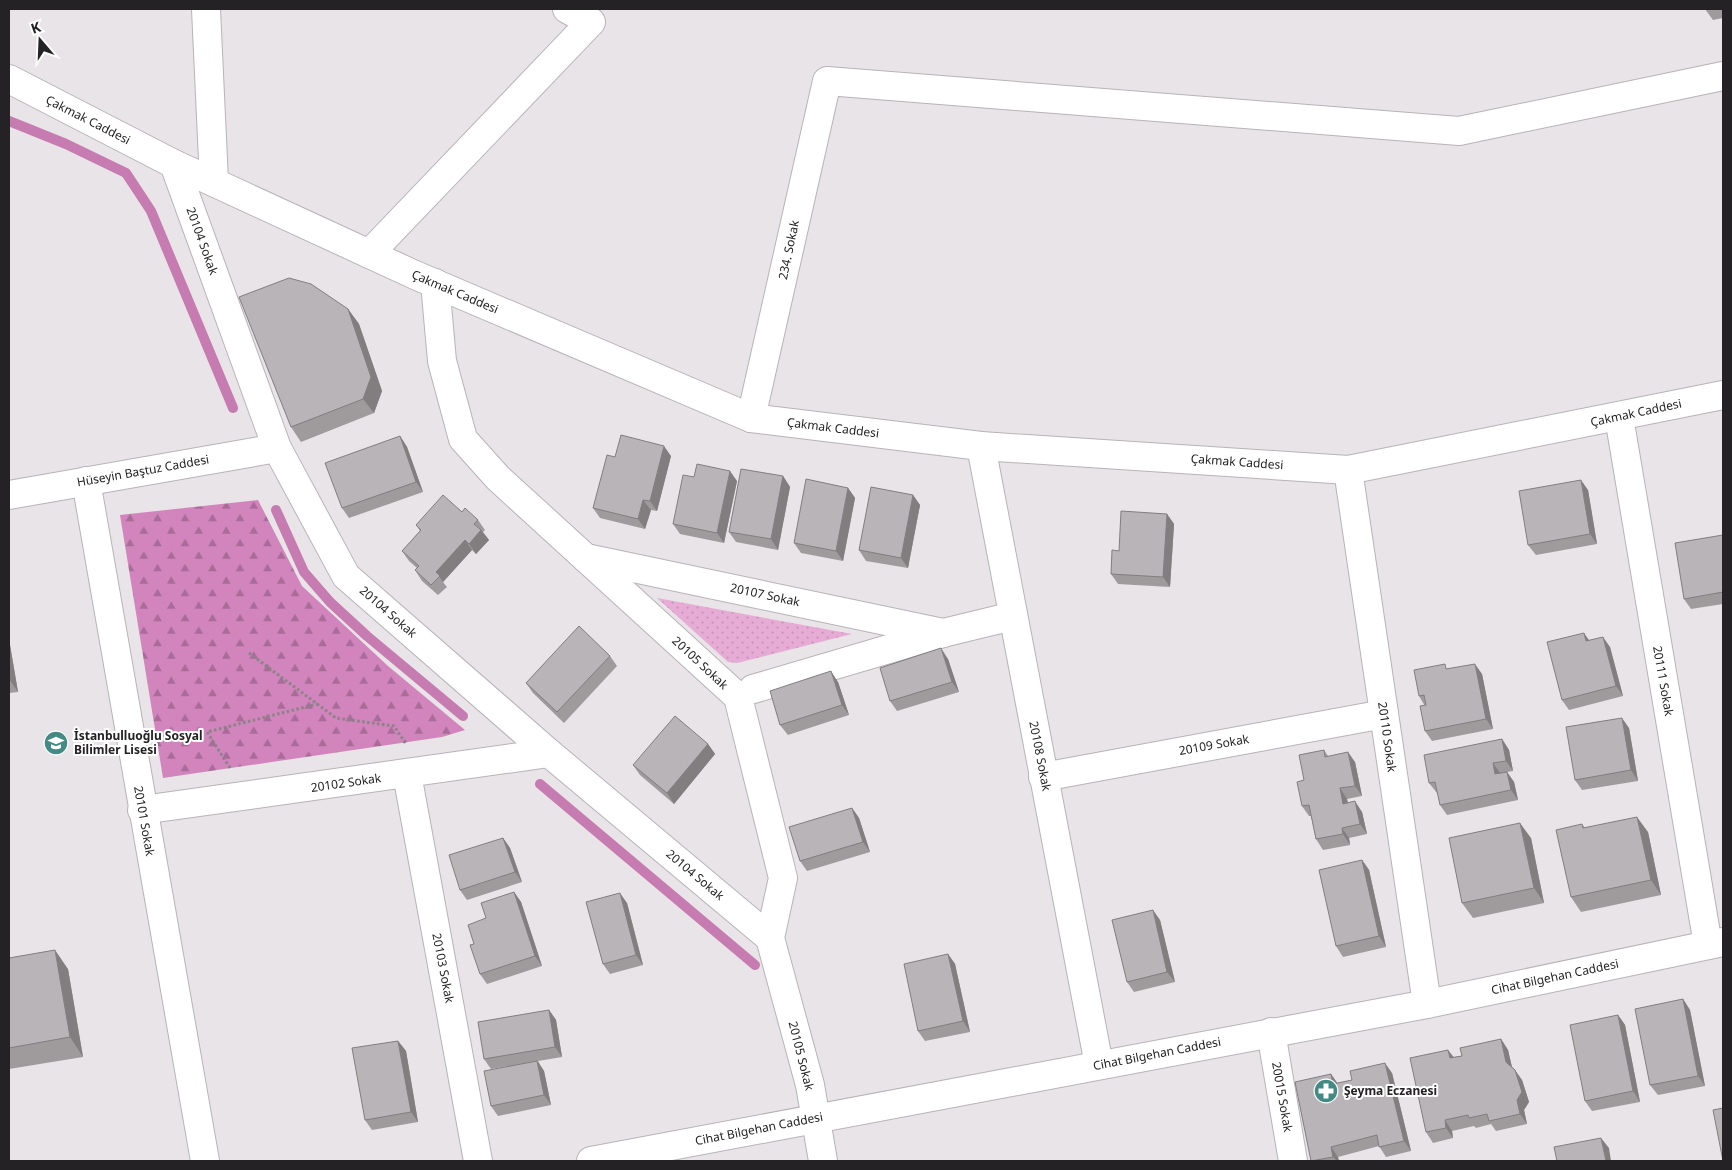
<svg xmlns="http://www.w3.org/2000/svg" width="1732" height="1170" font-family="'Noto Sans',sans-serif">
	<defs>
		<pattern id="grass-dots" width="8" height="8" patternUnits="userSpaceOnUse" patternTransform="scale(1.25)"><rect width="8" height="8" fill="#e7acd5"/><path d="M2 2h.1M6 6h.1" fill="none" stroke="#c694b7" stroke-width="1.8" stroke-linecap="round"/></pattern>
		<pattern id="forest-firs" width="22" height="20" patternUnits="userSpaceOnUse" patternTransform="scale(1.25)"><rect width="22" height="20" fill="#d185bc"/><path d="M5 1l3.5 6h-7zM16 11l3.5 6h-7z" fill="#a96c99"/></pattern>
	</defs>
	<rect width="100%" height="100%" fill="#e9e4e7"/>
	<!-- grass -->
	<path fill="url(#grass-dots)" d="M657,598L852,634L737,663L728,662Z"/>
	<!-- forest -->
	<path fill="url(#forest-firs)" d="M258,500L302,586L388,666L465,730L442,737L163,778L120,515Z"/>
	<g fill="none" stroke-linecap="round" stroke-linejoin="round">
		<!-- stream -->
		<g stroke="#c67bb1" stroke-width="10">
			<path d="M9,121L66,144L126,173L151,211L233,408"/>
			<path d="M276,510L304,572L330,602L367,636L463,716"/>
			<path d="M540,784L755,965"/>
		</g>
		<!-- minor casing -->
		<g stroke="#b8b3b7" stroke-width="30">
			<g id="minor">
				<path d="M206,9L214,182"/>
				<path d="M174,164L277,448L346,576L549,753L770,938"/>
				<path d="M369,254L591,22L567,9"/>
				<path d="M435,283L442,361L463,439L498,478L738,697L783,878L770,938L810,1085L823,1161"/>
				<path d="M1619,417L1708,945"/>
				<path d="M751,418L827,81L1459,131L1723,76"/>
				<path d="M981,446L1099,1065"/>
				<path d="M1348,470L1427,1004"/>
				<path d="M86,481L205,1161"/>
				<path d="M586,558L943,633"/>
				<path d="M753,689L943,633L1013,616"/>
				<path d="M407,774L478,1161"/>
				<path d="M1043,777L1384,714"/>
				<path d="M142,810L549,753"/>
				<path d="M1271,1032L1293,1161"/>
			</g>
		</g>
		<!-- secondary casing -->
		<g stroke="#b8b3b7" stroke-width="30">
			<g id="secondary">
				<path d="M9,79L174,164L415,275L751,418L981,446L1348,470L1723,395"/>
				<path d="M9,495L277,448"/>
				<path d="M591,1161L1427,1004L1723,942"/>
			</g>
		</g>
		<!-- path -->
		<g stroke="#888487" stroke-width="3" stroke-dasharray="2.5 2.5" stroke-linecap="butt">
			<path d="M249,653L336,718L394,726L406,744"/>
			<path d="M230,768L207,732L317,704"/>
		</g>
		<!-- minor -->
		<use href="#minor" stroke="#fff" stroke-width="28"/>
		<!-- secondary -->
		<use href="#secondary" stroke="#fff" stroke-width="28"/>
	</g>
	<!-- wall -->
	<g fill="#9f9b9d">
		<path d="M1705,9H1723V18L1713,20Z"/>
		<path d="M348,309L359,324L382,391L374,413L301,442L291,427Z"/>
		<path d="M400,436L407,447L423,492L349,518L342,508Z"/>
		<path d="M671,456L657,511L651,510L645,529L600,518L593,508L615,457Z"/>
		<path d="M783,476L790,487L778,550L736,542L729,532Z"/>
		<path d="M694,477L737,481L724,543L680,534L673,524Z"/>
		<path d="M848,488L855,498L843,561L801,553L794,543Z"/>
		<path d="M1588,490L1597,544L1536,555L1528,545Z"/>
		<path d="M913,495L920,505L908,568L866,561L859,550Z"/>
		<path d="M462,512L478,520L485,530L483,532L489,540L476,554L472,550L443,582L447,587L438,595L422,581L415,570L417,568L409,561L402,551L420,531L416,525Z"/>
		<path d="M1167,514L1174,524L1170,587L1118,584L1111,574L1119,551Z"/>
		<path d="M1723,535V604L1691,609L1684,599Z"/>
		<path d="M9,639L18,692L9,693Z"/>
		<path d="M1589,640L1610,647L1623,696L1569,710L1562,700Z"/>
		<path d="M610,656L617,666L564,723L533,693L526,683Z"/>
		<path d="M948,659L959,692L897,711L890,701Z"/>
		<path d="M1449,669L1482,674L1493,729L1432,741L1425,731V706L1419,696Z"/>
		<path d="M838,682L849,715L788,735L780,725Z"/>
		<path d="M1629,728L1638,781L1582,790L1575,780Z"/>
		<path d="M1502,739L1509,750L1513,771L1507,772L1514,782L1518,800L1447,815L1440,805L1438,793H1437L1429,783Z"/>
		<path d="M708,744L715,754L674,804L640,775L633,765Z"/>
		<path d="M1324,750L1328,756L1355,762L1362,796L1347,799L1348,803L1362,812L1367,834L1349,838L1350,845L1323,850L1316,839L1311,816H1309L1302,806L1304,780Z"/>
		<path d="M852,808L859,818L870,852L807,871L800,861Z"/>
		<path d="M1582,824L1585,828L1648,832L1661,895L1581,912L1571,897Z"/>
		<path d="M503,838L510,848L522,882L467,900L460,890Z"/>
		<path d="M1531,838L1544,903L1473,918L1462,903Z"/>
		<path d="M1362,860L1369,870L1386,947L1343,957L1336,946Z"/>
		<path d="M514,892L521,902L542,966L487,984L480,974L486,918Z"/>
		<path d="M627,903L643,965L610,974L603,964Z"/>
		<path d="M1160,920L1175,982L1134,992L1127,982Z"/>
		<path d="M948,954L955,964L970,1032L925,1041L918,1031Z"/>
		<path d="M9,958L68,969L83,1057L9,1069Z"/>
		<path d="M1683,999L1690,1010L1705,1086L1658,1095L1650,1085Z"/>
		<path d="M549,1010L556,1020L562,1057L538,1061L544,1071L551,1105L498,1116L491,1106L508,1066L491,1069L484,1059Z"/>
		<path d="M1618,1015L1625,1025L1640,1102L1592,1111L1585,1101Z"/>
		<path d="M1501,1039L1508,1050L1512,1067L1522,1080L1529,1102L1524,1110L1527,1124L1496,1131L1491,1124L1476,1128L1474,1126L1452,1131L1453,1138L1433,1143L1426,1132L1454,1057L1462,1056Z"/>
		<path d="M398,1041L406,1051L418,1122L372,1130L365,1120Z"/>
		<path d="M1392,1073L1411,1151L1386,1157L1379,1146L1338,1157L1339,1161H1311L1331,1074L1337,1083Z"/>
	</g>
	<!-- shaded-wall -->
	<g fill="#827e80">
		<path d="M348,309L359,324L382,391L374,413L363,399Z"/>
		<path d="M400,436L407,447L423,492L416,482Z"/>
		<path d="M664,446L671,456L657,511L650,501Z"/>
		<path d="M730,471L737,481L724,543L717,533Z"/>
		<path d="M783,476L790,487L778,550L771,539Z"/>
		<path d="M1581,480L1588,490L1597,544L1590,534Z"/>
		<path d="M848,488L855,498L843,561L836,551Z"/>
		<path d="M913,495L920,505L908,568L901,558Z"/>
		<path d="M643,500L651,510L645,529L638,519Z"/>
		<path d="M1167,514L1174,524L1170,587L1163,577Z"/>
		<path d="M481,530L489,540L476,554L469,544Z"/>
		<path d="M465,540L472,550L443,582L436,572Z"/>
		<path d="M1584,633L1591,643L1586,641Z"/>
		<path d="M1603,637L1610,647L1623,696L1616,686Z"/>
		<path d="M9,639L18,692L9,679Z"/>
		<path d="M941,648L948,659L959,692L952,682Z"/>
		<path d="M1475,664L1482,674L1493,729L1486,719Z"/>
		<path d="M831,671L838,682L849,715L842,705Z"/>
		<path d="M1622,718L1629,728L1638,781L1631,770Z"/>
		<path d="M1502,739L1509,750L1513,771L1506,761Z"/>
		<path d="M708,744L715,754L674,804L667,793Z"/>
		<path d="M1348,752L1355,762L1362,796L1355,786Z"/>
		<path d="M1493,763L1500,773L1495,774Z"/>
		<path d="M1507,772L1514,782L1518,800L1511,790Z"/>
		<path d="M1340,788L1347,799L1350,814L1343,804Z"/>
		<path d="M1355,801L1362,812L1367,834L1360,824Z"/>
		<path d="M852,808L859,818L870,852L863,842Z"/>
		<path d="M1637,817L1648,832L1661,895L1651,880Z"/>
		<path d="M1520,823L1531,838L1544,903L1534,888Z"/>
		<path d="M1342,828L1349,838L1350,845L1343,834Z"/>
		<path d="M503,838L510,848L522,882L515,872Z"/>
		<path d="M1362,860L1369,870L1386,947L1379,936Z"/>
		<path d="M514,892L521,902L542,966L535,956Z"/>
		<path d="M620,893L627,903L643,965L636,955Z"/>
		<path d="M1153,910L1160,920L1175,982L1167,972Z"/>
		<path d="M55,950L68,969L83,1057L70,1037Z"/>
		<path d="M948,954L955,964L970,1032L963,1021Z"/>
		<path d="M1683,999L1690,1010L1705,1086L1698,1076Z"/>
		<path d="M549,1010L556,1020L562,1057L555,1047Z"/>
		<path d="M1618,1015L1625,1025L1640,1102L1633,1091Z"/>
		<path d="M1501,1039L1508,1050L1513,1072L1506,1062Z"/>
		<path d="M398,1041L406,1051L418,1122L411,1112Z"/>
		<path d="M1448,1050L1456,1060L1450,1058Z"/>
		<path d="M537,1061L544,1071L551,1105L544,1095Z"/>
		<path d="M1385,1063L1392,1073L1411,1151L1404,1141Z"/>
		<path d="M1515,1070L1522,1080L1529,1102L1524,1110L1527,1124L1520,1114L1517,1100Z"/>
		<path d="M1331,1074L1338,1084H1333Z"/>
		<path d="M1445,1120L1452,1131L1453,1138L1446,1128Z"/>
		<path d="M1601,1138L1609,1148L1611,1161H1606Z"/>
		<path d="M1331,1147L1338,1157L1339,1161H1337L1333,1157Z"/>
	</g>
	<!-- building -->
	<g fill="#b9b4b7" stroke="#827e80">
		<path d="M289,278L311,284L348,309L371,377L363,399L291,427L239,297Z"/>
		<path d="M621,435L664,446L650,501L643,500L638,519L593,508L607,455L615,457Z"/>
		<path d="M400,436L416,482L342,508L325,463Z"/>
		<path d="M697,464L730,471L717,533L673,524L683,475L694,477Z"/>
		<path d="M741,469L783,476L771,539L729,532Z"/>
		<path d="M806,479L848,488L836,551L794,543Z"/>
		<path d="M1581,480L1590,534L1528,545L1519,491Z"/>
		<path d="M871,487L913,495L901,558L859,550Z"/>
		<path d="M443,495L462,512L465,508L478,520L474,524L481,530L469,544L465,540L436,572L440,576L431,585L415,570L419,566L402,551L421,530L416,525Z"/>
		<path d="M1121,511L1167,514L1163,577L1111,574L1112,550L1119,551Z"/>
		<path d="M1723,535V592L1684,599L1675,543Z"/>
		<path d="M579,626L610,656L557,712L526,683Z"/>
		<path d="M1584,633L1586,641L1603,637L1616,686L1562,700L1547,642Z"/>
		<path d="M941,648L952,682L890,701L880,668Z"/>
		<path d="M1445,664L1446,669L1475,664L1486,719L1425,731L1420,706L1426,705L1424,695L1419,696L1414,670Z"/>
		<path d="M831,671L842,705L780,725L770,691Z"/>
		<path d="M675,716L708,744L667,793L633,765Z"/>
		<path d="M1622,718L1631,770L1575,780L1566,727Z"/>
		<path d="M1502,739L1506,761L1493,763L1495,774L1507,772L1511,790L1440,805L1435,782L1429,783L1424,755Z"/>
		<path d="M1324,750L1325,757L1348,752L1355,786L1340,788L1343,804L1355,801L1360,824L1342,828L1343,834L1316,839L1309,805L1302,806L1297,782L1304,780L1299,755Z"/>
		<path d="M852,808L863,842L800,861L789,827Z"/>
		<path d="M1637,817L1651,880L1571,897L1556,830L1582,824L1583,828Z"/>
		<path d="M1520,823L1534,888L1462,903L1449,838Z"/>
		<path d="M503,838L515,872L460,890L449,855Z"/>
		<path d="M1362,860L1379,936L1336,946L1319,870Z"/>
		<path d="M514,892L535,956L480,974L470,945L474,944L468,925L486,918L481,903Z"/>
		<path d="M620,893L636,955L603,964L586,902Z"/>
		<path d="M1153,910L1167,972L1127,982L1112,920Z"/>
		<path d="M55,950L70,1037L9,1048V958Z"/>
		<path d="M948,954L963,1021L918,1031L904,964Z"/>
		<path d="M1683,999L1698,1076L1650,1085L1635,1009Z"/>
		<path d="M549,1010L555,1047L484,1059L478,1022Z"/>
		<path d="M1618,1015L1633,1091L1585,1101L1570,1025Z"/>
		<path d="M1501,1039L1506,1062L1515,1070L1522,1092L1517,1100L1520,1114L1489,1121L1487,1114L1469,1118L1468,1115L1445,1120L1446,1128L1426,1132L1410,1058L1448,1050L1450,1058L1462,1056L1460,1048Z"/>
		<path d="M398,1041L411,1112L365,1120L352,1048Z"/>
		<path d="M537,1061L544,1095L491,1106L484,1071Z"/>
		<path d="M1385,1063L1404,1141L1379,1147L1377,1135L1331,1147L1333,1157L1311,1161L1295,1082L1331,1074L1333,1084L1352,1080L1350,1071Z"/>
		<path d="M1723,1108V1161L1713,1110Z"/>
		<path d="M1601,1138L1606,1161H1557L1554,1147Z"/>
	</g>
	<!-- icons -->
	<defs>
		<g id="school-disc" transform="scale(1.25)"><circle r="9.5" fill="#438a84" stroke="#fff"/><path d="M0-5L7-2L0 1L-7-2ZM-4 1L0 2.5L4 1V4Q0 6-4 4Z" fill="#fff"/></g>
		<g id="pharmacy-disc" transform="scale(1.25)"><circle r="9.5" fill="#438a84" stroke="#fff"/><path d="M-2-6h4v4h4v4h-4v4h-4v-4h-4v-4h4Z" fill="#fff"/></g>
	</defs>
	<g fill-rule="evenodd">
		<use href="#school-disc" x="56" y="743"/>
		<use href="#pharmacy-disc" x="1326" y="1091"/>
	</g>
	<g text-anchor="middle" stroke-width="4" stroke-linejoin="round" paint-order="stroke">
		<!-- street labels -->
		<g font-size="12" fill="#242224" stroke="#fff">
			<text transform="translate(88 120) rotate(27)" y="4">Çakmak Caddesi</text>
			<text transform="translate(202 241) rotate(70)" y="4">20104 Sokak</text>
			<text transform="translate(789 250) rotate(-78)" y="4">234. Sokak</text>
			<text transform="translate(455 292) rotate(23)" y="4">Çakmak Caddesi</text>
			<text transform="translate(1636 413) rotate(-12)" y="4">Çakmak Caddesi</text>
			<text transform="translate(833 428) rotate(7)" y="4">Çakmak Caddesi</text>
			<text transform="translate(1237 462) rotate(4)" y="4">Çakmak Caddesi</text>
			<text transform="translate(143 471) rotate(-10)" y="4">Hüseyin Baştuz Caddesi</text>
			<text transform="translate(765 595) rotate(12)" y="4">20107 Sokak</text>
			<text transform="translate(388 612) rotate(41)" y="4">20104 Sokak</text>
			<text transform="translate(700 663) rotate(43)" y="4">20105 Sokak</text>
			<text transform="translate(1663 681) rotate(80)" y="4">20111 Sokak</text>
			<text transform="translate(1387 737) rotate(82)" y="4">20110 Sokak</text>
			<text transform="translate(1214 745) rotate(-10)" y="4">20109 Sokak</text>
			<text transform="translate(1040 756) rotate(79)" y="4">20108 Sokak</text>
			<text transform="translate(346 783) rotate(-8)" y="4">20102 Sokak</text>
			<text transform="translate(144 821) rotate(80)" y="4">20101 Sokak</text>
			<text transform="translate(695 875) rotate(40)" y="4">20104 Sokak</text>
			<text transform="translate(443 968) rotate(79)" y="4">20103 Sokak</text>
			<text transform="translate(1555 977) rotate(-12)" y="4">Cihat Bilgehan Caddesi</text>
			<text transform="translate(1157 1054) rotate(-11)" y="4">Cihat Bilgehan Caddesi</text>
			<text transform="translate(801 1056) rotate(76)" y="4">20105 Sokak</text>
			<text transform="translate(1282 1097) rotate(80)" y="4">20015 Sokak</text>
			<text transform="translate(759 1129) rotate(-11)" y="4">Cihat Bilgehan Caddesi</text>
		</g>
		<!-- poi labels -->
		<g font-size="12" font-weight="bold" fill="#242224" stroke="#fff" text-anchor="start">
			<text x="74" y="740">İstanbulluoğlu Sosyal<tspan x="74" dy="14">Bilimler Lisesi</tspan></text>
			<text x="1344" y="1095">Şeyma Eczanesi</text>
		</g>
	</g>
	<!-- border -->
	<rect width="1732" height="1170" fill="none" stroke="#242224" stroke-width="20"/>
	<!-- north arrow -->
	<g transform="translate(40 40) rotate(341)" stroke="#ffffff" stroke-width="4" paint-order="stroke">
	<path d="M0-4L9 19L0 12L-9 19Z" fill="#242224"/>
	<text y="-8" font-size="14" font-weight="bold" text-anchor="middle" fill="#242224">K</text>
	</g>
</svg>
